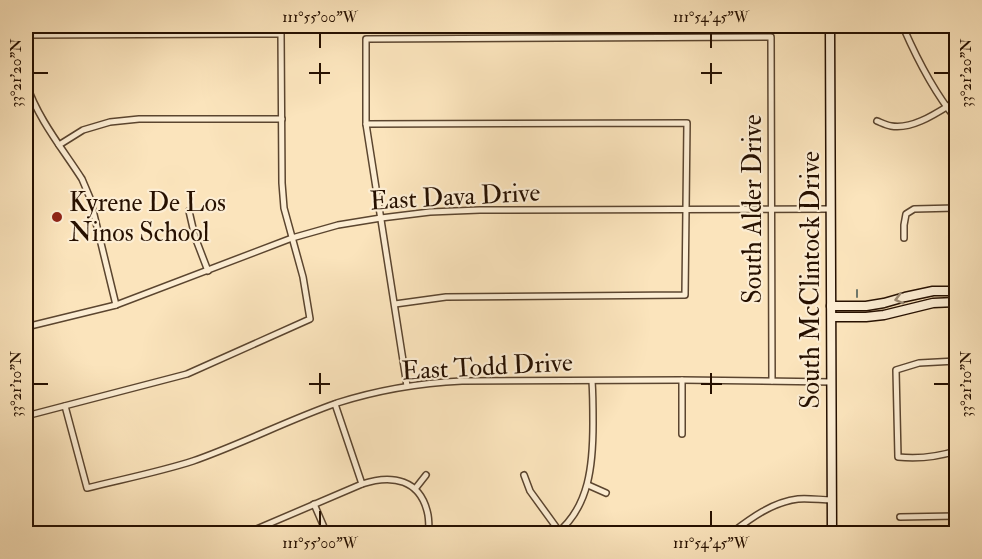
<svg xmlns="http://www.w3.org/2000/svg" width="982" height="559" font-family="'IM FELL Double Pica',serif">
	<rect width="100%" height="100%" fill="#fbe4bc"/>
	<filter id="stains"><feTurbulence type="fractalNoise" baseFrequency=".00333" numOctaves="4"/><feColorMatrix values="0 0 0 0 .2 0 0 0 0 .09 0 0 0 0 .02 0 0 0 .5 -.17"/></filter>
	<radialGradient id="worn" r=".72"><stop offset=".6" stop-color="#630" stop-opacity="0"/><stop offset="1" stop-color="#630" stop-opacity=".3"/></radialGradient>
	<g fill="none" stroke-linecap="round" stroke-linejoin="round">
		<!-- stream -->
		<path stroke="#6f786c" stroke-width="2" d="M857,290V297"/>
		<!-- street casing -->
		<g stroke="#5b452f" stroke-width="8">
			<g id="street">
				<path d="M904,29C918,61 934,92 956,119"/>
				<path d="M26,35L281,34L282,183L284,208L303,277L310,319L187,374L26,416"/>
				<path d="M26,83C38,119 62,148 82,179L90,198L116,305"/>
				<path d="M877,121C882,123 886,125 891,126C913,130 938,112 956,101"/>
				<path d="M366,124L687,123L685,295L446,297L395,304"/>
				<path d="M59,145L83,130L110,122L139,119H282"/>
				<path d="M189,211L195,237L208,271"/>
				<path d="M904,238V225L906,214L914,209L956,208"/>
				<path d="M26,327L116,305L292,238L338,225L381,218L430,212L480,210L831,209"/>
				<path d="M956,361L919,363L896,370L898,457C918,459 937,457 956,451"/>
				<path d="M682,380V434"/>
				<path d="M407,386L366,124V39L771,37L772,381"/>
				<path d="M335,404L362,484"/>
				<path d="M65,406L87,488C123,479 159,472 193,461C242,444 288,420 337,403C378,390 420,383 462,381L682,380L832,382"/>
				<path d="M524,475L530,491L559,531"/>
				<path d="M588,485L606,493"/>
				<path d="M415,489L426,475"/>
				<path d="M314,504L327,534"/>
				<path d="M900,517L956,516"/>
				<path d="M245,534L362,484C392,474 421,479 428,515C429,521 429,527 429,534"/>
				<path d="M556,534C590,507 593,463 593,423C593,409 593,395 592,381"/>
				<path d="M730,534C750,519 772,502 798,499C809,498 821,500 832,500"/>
			</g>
		</g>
		<!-- secondary casing -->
		<g stroke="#261000" stroke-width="11">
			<g id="secondary">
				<path d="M830,26L832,534"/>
				<path d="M831,306H866L884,303L905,297L933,291H956"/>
				<path d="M832,317H866L884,315L933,303L956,302"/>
			</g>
		</g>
		<!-- street -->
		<use href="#street" stroke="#fcedd3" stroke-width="5"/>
		<!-- secondary -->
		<use href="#secondary" stroke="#fcedd3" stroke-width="8"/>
	</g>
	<!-- one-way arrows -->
	<defs><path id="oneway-chevron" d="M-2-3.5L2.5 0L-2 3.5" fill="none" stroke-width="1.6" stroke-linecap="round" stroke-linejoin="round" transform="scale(1.5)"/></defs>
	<use stroke="#9c8a74" href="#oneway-chevron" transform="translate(899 299) rotate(165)"/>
	<!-- ticks -->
	<path fill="none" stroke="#261000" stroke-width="2" d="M320,33V48M711,33V48M320,63V84M711,63V84M33,73H48M309,73H330M701,73H722M934,73H949M320,373V394M711,373V394M33,384H48M309,384H330M701,384H722M934,384H949M320,511V526M711,511V526"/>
	<!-- markers -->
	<circle fill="#8f2418" stroke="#fcedd3" stroke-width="2" cx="57" cy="217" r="6"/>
	<g text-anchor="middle" stroke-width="4.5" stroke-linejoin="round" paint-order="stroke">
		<!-- street labels -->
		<g font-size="26" fill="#261000" stroke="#fcedd3">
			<text transform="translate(455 196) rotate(-3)" y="9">East Dava Drive</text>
			<text transform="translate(752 209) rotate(-90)" y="9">South Alder Drive</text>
			<text transform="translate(810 280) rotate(-90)" y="9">South McClintock Drive</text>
			<text transform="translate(487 366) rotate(-3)" y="9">East Todd Drive</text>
		</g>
		<!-- poi labels -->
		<g font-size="26" fill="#261000" stroke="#fcedd3" text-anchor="start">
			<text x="69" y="211">Kyrene De Los<tspan x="69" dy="30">Ninos School</tspan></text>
		</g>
	</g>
	<!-- margin -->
	<rect width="982" height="559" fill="none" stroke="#fbe4bc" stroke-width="66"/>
	<rect x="33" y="33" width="916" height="493" fill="none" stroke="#261000" stroke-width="2"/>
	<g font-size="15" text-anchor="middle" fill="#261000">
		<text x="320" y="22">111°55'00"W</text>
		<text x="711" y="22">111°54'45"W</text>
		<text transform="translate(16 73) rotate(-90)" y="5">33°21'20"N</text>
		<text transform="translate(966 73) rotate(-90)" y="5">33°21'20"N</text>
		<text transform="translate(16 384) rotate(-90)" y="5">33°21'10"N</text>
		<text transform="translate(966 384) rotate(-90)" y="5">33°21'10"N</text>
		<text x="320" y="548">111°55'00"W</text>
		<text x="711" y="548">111°54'45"W</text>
	</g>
	<rect width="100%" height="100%" filter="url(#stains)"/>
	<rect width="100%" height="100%" fill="url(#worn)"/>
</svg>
